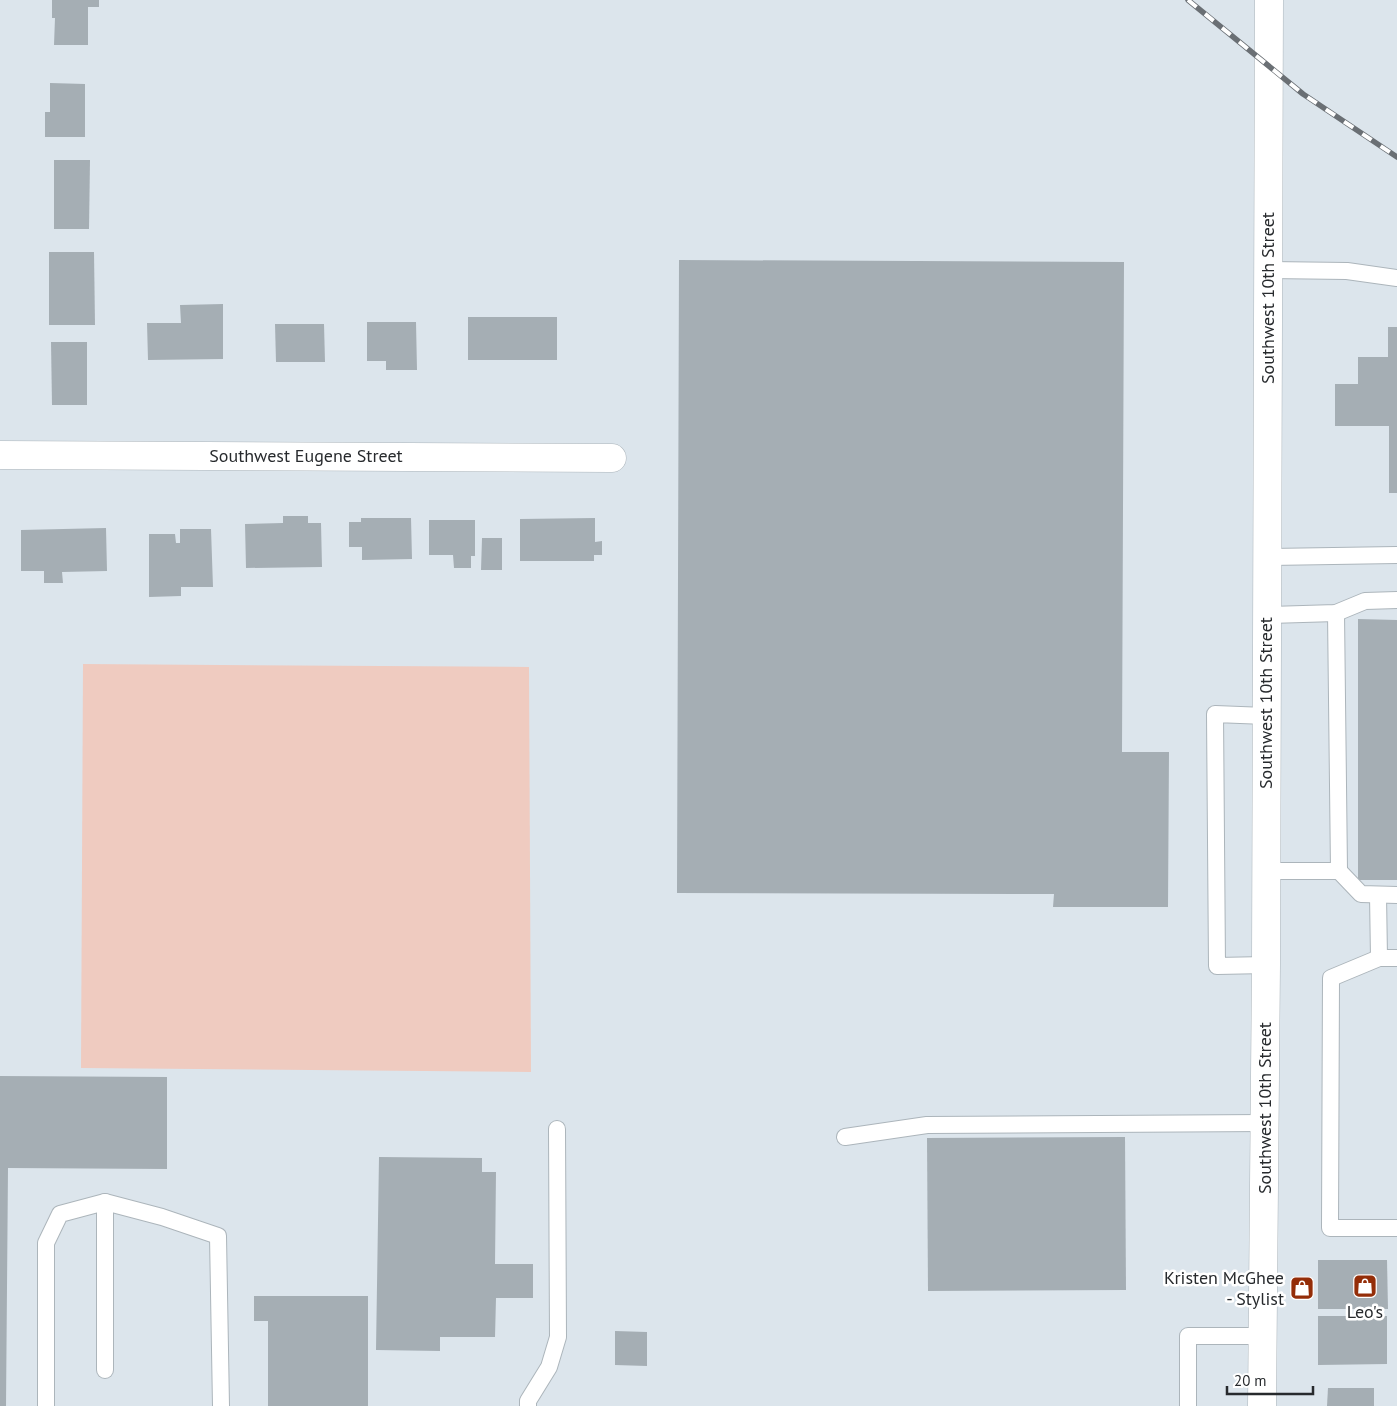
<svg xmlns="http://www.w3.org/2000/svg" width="1397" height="1406" font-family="'PT Sans',sans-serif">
	<rect width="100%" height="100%" fill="#dce5ec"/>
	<!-- green -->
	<path fill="#efcbc0" d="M83,664L529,667L531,1072L81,1068Z"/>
	<!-- building -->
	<g fill="#a5aeb4">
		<path d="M52,0H99V7H88V45H54L55,18H52Z"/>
		<path d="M50,83L85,84V137H45V112H50Z"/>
		<path d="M54,160H90L89,229H54Z"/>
		<path d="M49,252H94L95,325H49Z"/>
		<path d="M679,260L1124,262L1122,752H1169L1168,907H1053L1054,894L677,893Z"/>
		<path d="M223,304V359L148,360L147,323H181L180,305Z"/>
		<rect x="468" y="317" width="89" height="43"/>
		<path d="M367,322H416L417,370H386V361H367Z"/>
		<path d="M275,324H324L325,362H276Z"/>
		<path d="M1388,327H1397V493H1389V426H1335V384H1358V357H1388Z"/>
		<path d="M51,342H87V405H52Z"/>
		<path d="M283,516H308V523H321L322,567L246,568L245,524L283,523Z"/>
		<path d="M361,518H411L412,559L362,560V547H349V522H361Z"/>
		<path d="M595,518V542L602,541V555H594V561H520V519Z"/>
		<path d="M429,520H475V556H471V568H454L453,555H429Z"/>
		<path d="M106,528L107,571L62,572L63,583H44V571H21V530Z"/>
		<path d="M180,529H211L213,587H181V596L149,597V534H175L176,543H180Z"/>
		<path d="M482,538H502V570H481Z"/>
		<path d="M1358,619L1397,620V880H1358Z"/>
		<path d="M0,1076L167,1077V1169L8,1168L6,1406H0Z"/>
		<path d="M1125,1137L1126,1290L928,1291L927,1138Z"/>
		<path d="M379,1157L482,1158V1172H496L495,1264H533V1298H496L495,1337H440V1351L376,1350Z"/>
		<path d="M1318,1260H1387L1388,1309H1318Z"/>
		<path d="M254,1296H368V1406H268V1321H254Z"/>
		<path d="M1318,1316H1387V1364L1318,1365Z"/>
		<path d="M615,1331L647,1332V1366L615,1365Z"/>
		<path d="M1328,1388H1374V1406H1327Z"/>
	</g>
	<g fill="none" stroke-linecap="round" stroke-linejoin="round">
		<!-- service casing -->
		<g stroke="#acb5bb" stroke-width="18">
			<g id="service">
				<path d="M1268,270L1347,271L1397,278"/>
				<path d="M1267,557L1397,555"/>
				<path d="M1336,613L1339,871"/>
				<path d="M1267,615L1336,613L1365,601L1397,600"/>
				<path d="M1266,871H1339L1361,894L1397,895"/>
				<path d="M1378,895L1379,958"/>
				<path d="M1397,958H1379L1331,978L1330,1228H1397"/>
				<path d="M1266,965L1217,966L1215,714L1266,716"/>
				<path d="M845,1137L927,1125L1265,1123"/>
				<path d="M105,1202V1370"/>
				<path d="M46,1406V1243L60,1214L105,1202L162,1217L218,1236L221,1406"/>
				<path d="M528,1406V1401L549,1367L558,1337L557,1129"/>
				<path d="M1188,1406V1336H1263"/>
			</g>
		</g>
		<!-- minor casing -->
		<g stroke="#acb5bb" stroke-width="29">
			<path id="minor" d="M0,455L612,458"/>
		</g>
		<!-- tertiary casing -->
		<g stroke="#acb5bb" stroke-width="29">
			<path id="tertiary" d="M1262,1406L1266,965L1269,0"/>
		</g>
		<!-- service -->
		<use href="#service" stroke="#fff" stroke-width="16"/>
		<!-- minor -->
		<use href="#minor" stroke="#fff" stroke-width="28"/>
		<!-- tertiary -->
		<use href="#tertiary" stroke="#fff" stroke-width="28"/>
		<!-- rail casing -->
		<g stroke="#6a6f74" stroke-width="5.5">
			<path id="rail" d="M1188,0L1303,94L1397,157"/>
		</g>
		<!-- rail -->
		<use href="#rail" stroke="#fff" stroke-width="4" stroke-dasharray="11" stroke-linecap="butt"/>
	</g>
	<!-- icons -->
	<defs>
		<g id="shop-square" transform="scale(1.25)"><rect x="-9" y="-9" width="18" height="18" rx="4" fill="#942d08" stroke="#fff"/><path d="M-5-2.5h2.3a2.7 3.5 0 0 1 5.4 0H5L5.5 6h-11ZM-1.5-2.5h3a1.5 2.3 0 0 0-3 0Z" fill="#fff"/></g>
	</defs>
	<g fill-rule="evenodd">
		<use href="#shop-square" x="1365" y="1286"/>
		<use href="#shop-square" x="1302" y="1288"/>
	</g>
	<g text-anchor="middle" stroke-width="5" stroke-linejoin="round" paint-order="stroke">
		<!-- street labels -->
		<g font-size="18" fill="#272a2d" stroke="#fff">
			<text transform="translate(1268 298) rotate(-90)" y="6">Southwest 10th Street</text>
			<text x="306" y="462">Southwest Eugene Street</text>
			<text transform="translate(1266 703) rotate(-90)" y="6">Southwest 10th Street</text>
			<text transform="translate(1265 1108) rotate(-90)" y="6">Southwest 10th Street</text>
		</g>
		<!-- poi labels -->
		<g font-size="18" fill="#272a2d" stroke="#fff" text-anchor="end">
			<text x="1284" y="1284">Kristen McGhee<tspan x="1284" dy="21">- Stylist</tspan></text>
			<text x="1365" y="1318" text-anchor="middle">Leo's</text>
		</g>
	</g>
	<!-- scale -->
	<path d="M1227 1386v8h86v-8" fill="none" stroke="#272a2d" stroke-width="2.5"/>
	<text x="1234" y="1386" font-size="15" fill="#272a2d" stroke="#ffffff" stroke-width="4" paint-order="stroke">20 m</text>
</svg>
